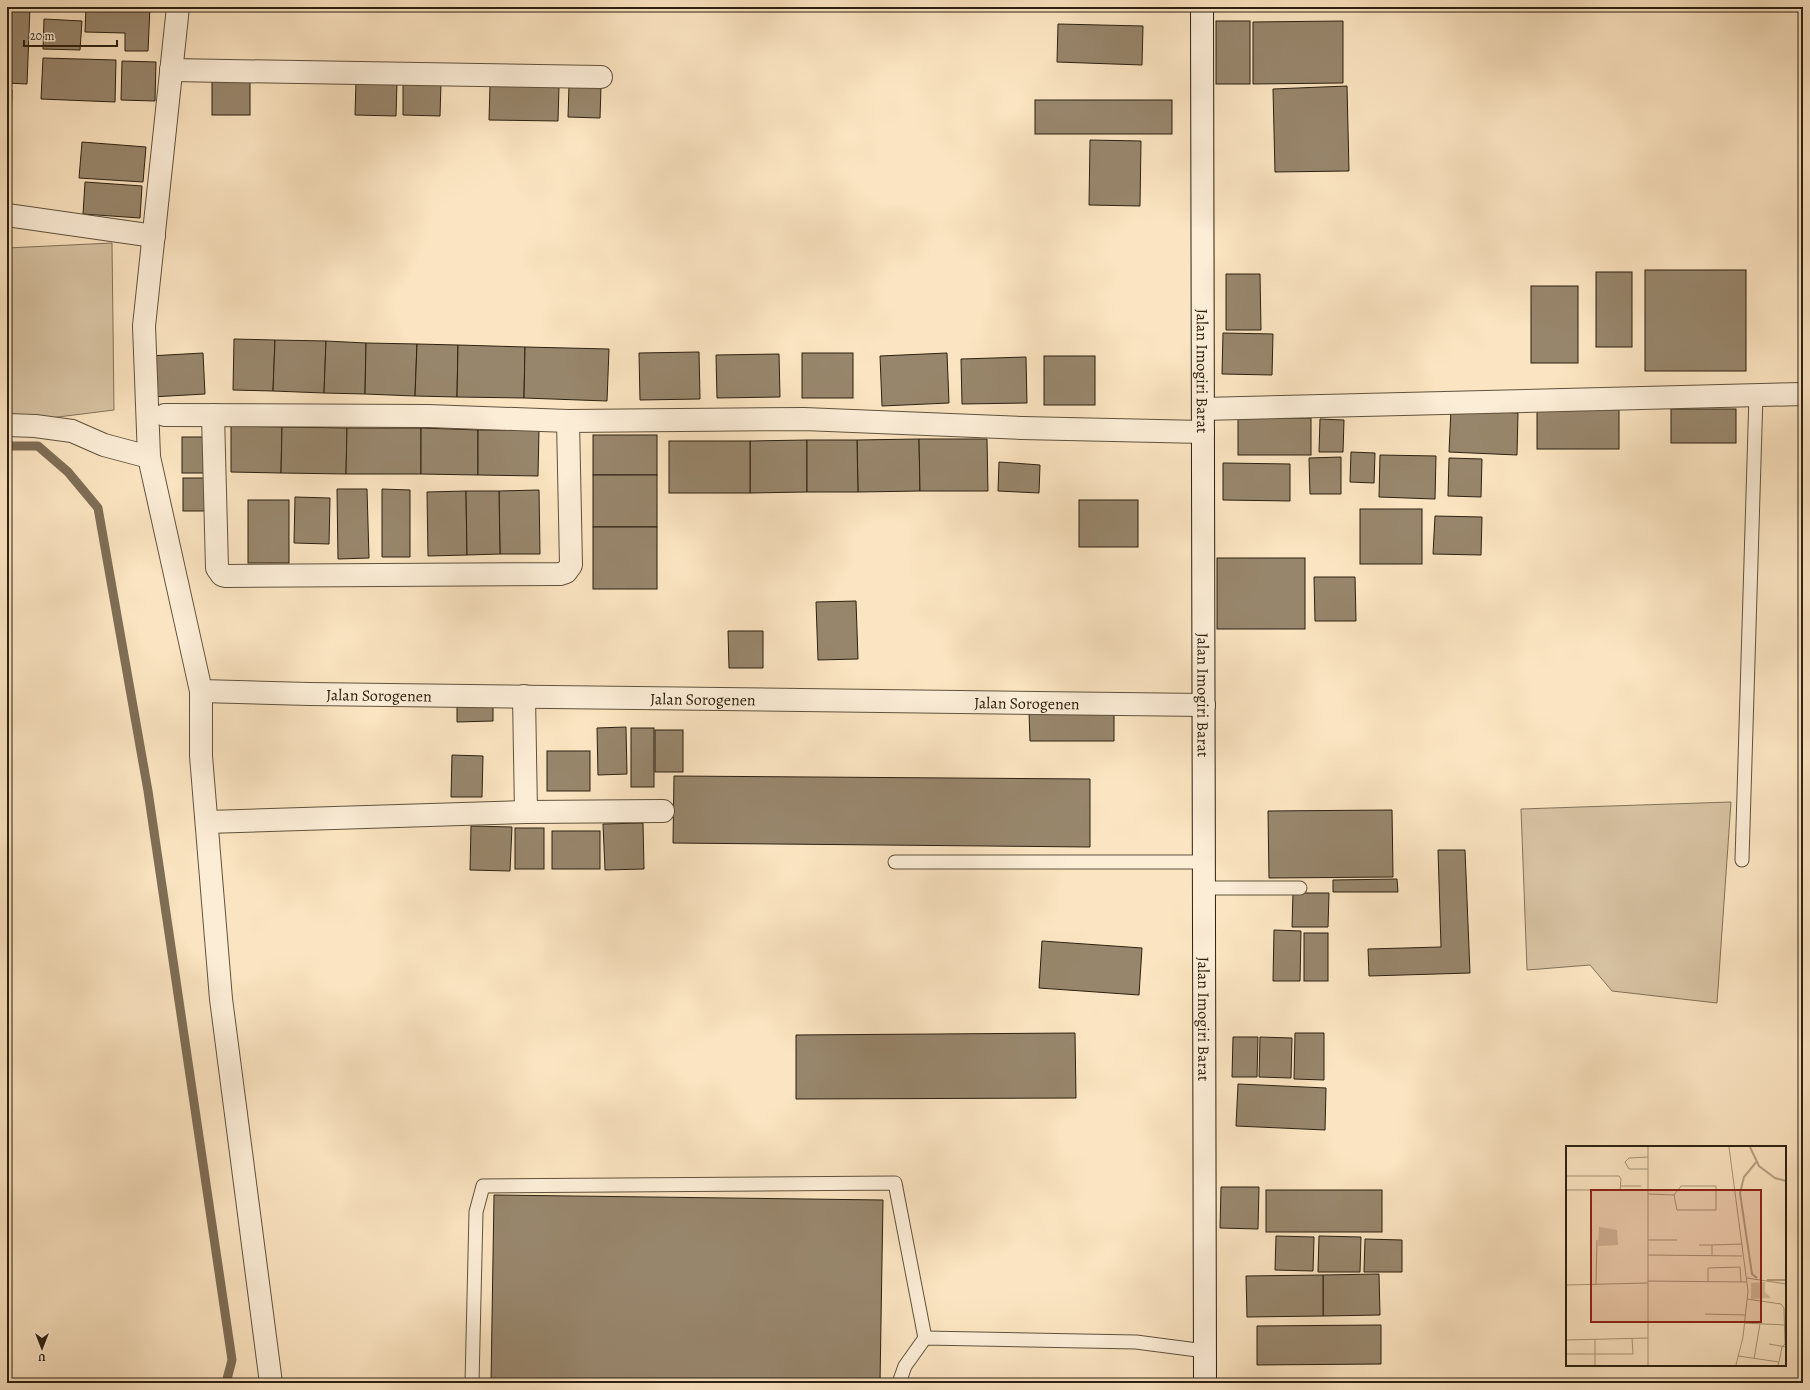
<svg xmlns="http://www.w3.org/2000/svg" width="1810" height="1390" font-family="Alegreya,serif">
	<rect width="100%" height="100%" fill="#fbe4c1"/>
	<filter id="stains"><feTurbulence type="fractalNoise" baseFrequency=".005" numOctaves="4"/><feColorMatrix values="0 0 0 0 .2 0 0 0 0 .09 0 0 0 0 .02 0 0 0 .5 -.17"/></filter>
	<radialGradient id="worn" r=".72"><stop offset=".6" stop-color="#630" stop-opacity="0"/><stop offset="1" stop-color="#630" stop-opacity=".3"/></radialGradient>
	<!-- green -->
	<g fill="#d8c3a3" stroke="#82725a">
		<path d="M112,243L114,410L42,419L7,417V248Z"/>
		<path d="M1731,802L1717,1003L1612,991L1590,965L1527,970L1521,809Z"/>
	</g>
	<g fill="none" stroke-linecap="round" stroke-linejoin="round">
		<!-- stream -->
		<path stroke="#7f6e56" stroke-width="9" d="M7,446H38L68,472L98,508L148,791L232,1360L226,1383"/>
	</g>
	<!-- building -->
	<g fill="#98866c" stroke="#2d2110">
		<path d="M7,7H30L27,84L7,83Z"/>
		<path d="M86,7H150L148,51H125V33L85,32Z"/>
		<rect x="1244" y="7" width="43" height="3"/>
		<path d="M44,19L82,21L80,50L43,49Z"/>
		<rect x="1216" y="21" width="34" height="63"/>
		<path d="M1343,21V83L1253,84V22Z"/>
		<path d="M1058,24L1143,26L1142,65L1057,62Z"/>
		<path d="M43,58L116,60L115,102L41,99Z"/>
		<path d="M122,61L156,62L155,101L121,100Z"/>
		<rect x="212" y="76" width="38" height="39"/>
		<path d="M356,81L397,82L396,116L355,115Z"/>
		<path d="M403,83H441L440,116L403,115Z"/>
		<path d="M490,85L559,86L558,121L489,120Z"/>
		<path d="M569,85L601,86L600,118L568,117Z"/>
		<path d="M1347,86L1349,171L1275,172L1273,89Z"/>
		<path d="M7,89L12,90L10,159H7Z"/>
		<rect x="1035" y="100" width="137" height="34"/>
		<path d="M1090,140L1141,141L1140,206L1089,205Z"/>
		<path d="M82,142L146,147L143,182L79,178Z"/>
		<path d="M85,182L142,186L140,218L83,214Z"/>
		<rect x="1645" y="270" width="101" height="101"/>
		<rect x="1596" y="272" width="36" height="75"/>
		<path d="M1226,274H1260L1261,330H1226Z"/>
		<rect x="1531" y="286" width="47" height="77"/>
		<path d="M1223,333L1273,334L1272,375L1222,374Z"/>
		<path d="M234,339L275,340L273,391L233,390Z"/>
		<path d="M275,340L326,341L324,393L273,391Z"/>
		<path d="M326,341L366,343L365,394L324,393Z"/>
		<path d="M366,343L417,344L415,396L365,394Z"/>
		<path d="M417,344L458,345L457,397L415,396Z"/>
		<path d="M458,345L525,347L524,398L457,397Z"/>
		<path d="M525,347L609,349L607,401L524,398Z"/>
		<path d="M699,352L700,399L640,400L639,353Z"/>
		<path d="M203,353L205,394L151,397L149,356Z"/>
		<rect x="802" y="353" width="51" height="45"/>
		<path d="M947,353L949,403L882,406L880,356Z"/>
		<path d="M779,354L780,397L717,398L716,355Z"/>
		<rect x="1044" y="356" width="51" height="49"/>
		<path d="M1026,357L1027,403L962,404L961,359Z"/>
		<rect x="1537" y="407" width="82" height="42"/>
		<path d="M1451,409L1518,413L1517,455L1449,452Z"/>
		<rect x="1671" y="409" width="65" height="34"/>
		<rect x="1238" y="418" width="73" height="37"/>
		<path d="M1320,419L1344,420L1343,452H1319Z"/>
		<path d="M231,426L282,427L281,473L231,472Z"/>
		<path d="M282,427L347,428L346,474L281,473Z"/>
		<path d="M347,428H421V474H346Z"/>
		<path d="M421,428L478,430V475L421,474Z"/>
		<path d="M478,430H539L538,476L478,475Z"/>
		<rect x="593" y="435" width="64" height="40"/>
		<rect x="182" y="437" width="27" height="36"/>
		<path d="M919,439L920,491L858,492L857,440Z"/>
		<path d="M919,439H987L988,491H920Z"/>
		<path d="M807,440V492L750,493V441Z"/>
		<path d="M807,440H857L858,492H807Z"/>
		<rect x="669" y="441" width="81" height="52"/>
		<path d="M1351,452L1375,453L1374,483L1350,482Z"/>
		<path d="M1380,455L1436,456L1435,499L1379,497Z"/>
		<path d="M1341,457V494H1310L1309,458Z"/>
		<path d="M1449,458L1482,459L1481,497L1448,496Z"/>
		<path d="M999,462L1040,465L1039,493L998,491Z"/>
		<path d="M1223,463L1290,464V501L1223,500Z"/>
		<rect x="593" y="475" width="64" height="52"/>
		<rect x="183" y="478" width="27" height="33"/>
		<path d="M337,489H367L369,558L338,559Z"/>
		<path d="M382,489L410,490V557H382Z"/>
		<path d="M539,490L540,554H500L499,491Z"/>
		<path d="M466,491L467,555L428,556L427,492Z"/>
		<path d="M466,491H499L500,554L467,555Z"/>
		<path d="M295,497L330,498L329,544L294,543Z"/>
		<rect x="248" y="500" width="41" height="63"/>
		<rect x="1079" y="500" width="59" height="47"/>
		<rect x="1360" y="509" width="62" height="55"/>
		<path d="M1435,516L1482,517L1481,555L1433,554Z"/>
		<rect x="593" y="527" width="64" height="62"/>
		<rect x="1217" y="558" width="88" height="71"/>
		<path d="M1314,577H1355L1356,621H1315Z"/>
		<path d="M856,601L858,659L818,660L816,602Z"/>
		<path d="M728,631H763V668H729Z"/>
		<path d="M493,698V721L457,722V699Z"/>
		<path d="M1029,712H1114V741H1030Z"/>
		<path d="M626,727L627,774L598,775L597,728Z"/>
		<rect x="631" y="728" width="23" height="59"/>
		<rect x="655" y="730" width="28" height="42"/>
		<rect x="547" y="751" width="43" height="40"/>
		<path d="M452,755L483,756L482,797H451Z"/>
		<path d="M674,776L1090,779V847L673,843Z"/>
		<path d="M1392,810L1393,877L1269,878L1268,811Z"/>
		<path d="M643,823L644,869L605,870L603,824Z"/>
		<path d="M471,826L512,827L510,871L470,870Z"/>
		<rect x="515" y="828" width="29" height="41"/>
		<rect x="552" y="831" width="48" height="38"/>
		<path d="M1438,850H1465L1470,973L1369,976L1368,949L1441,947Z"/>
		<path d="M1397,879L1398,892H1333V880Z"/>
		<path d="M1293,893H1329L1328,927H1292Z"/>
		<path d="M1274,930L1301,931L1300,981H1273Z"/>
		<rect x="1304" y="933" width="24" height="48"/>
		<path d="M1042,941L1142,948L1139,995L1039,988Z"/>
		<path d="M1075,1033L1076,1098L796,1099V1035Z"/>
		<path d="M1295,1033H1324V1080L1294,1079Z"/>
		<path d="M1233,1037H1258L1257,1077H1232Z"/>
		<path d="M1260,1037L1292,1038L1291,1078L1259,1077Z"/>
		<path d="M1238,1084L1326,1088L1325,1130L1236,1126Z"/>
		<path d="M1221,1187H1259L1258,1229L1220,1228Z"/>
		<rect x="1266" y="1190" width="116" height="42"/>
		<path d="M494,1195L883,1200L880,1383H491Z"/>
		<path d="M1276,1236L1314,1237L1313,1271L1275,1270Z"/>
		<path d="M1319,1236L1361,1237L1360,1272H1318Z"/>
		<path d="M1365,1239L1402,1240V1272H1364Z"/>
		<path d="M1379,1274L1380,1315L1323,1316V1275Z"/>
		<path d="M1323,1275V1316L1247,1317L1246,1276Z"/>
		<path d="M1381,1325V1364L1257,1365V1326Z"/>
	</g>
	<g fill="none" stroke-linecap="round" stroke-linejoin="round">
		<!-- service casing -->
		<g stroke="#60523c" stroke-width="15">
			<g id="service">
				<path d="M1742,860L1756,395"/>
				<path d="M895,862H1204"/>
				<path d="M1204,888H1300"/>
				<path d="M472,1383L476,1212L483,1186L895,1183L925,1338"/>
				<path d="M899,1383L905,1366L925,1338L1136,1342L1205,1351"/>
			</g>
		</g>
		<!-- minor casing -->
		<g stroke="#60523c" stroke-width="24">
			<g id="minor">
				<path d="M178,7L144,326L149,457L201,691V756L221,999L271,1383"/>
				<path d="M171,70L601,77"/>
				<path d="M7,215L154,236"/>
				<path d="M1203,409L1803,394"/>
				<path d="M165,415L428,416L568,421L804,419L1022,428L1203,432"/>
				<path d="M213,415L217,568L222,575L226,576L560,574L566,572L571,565L568,421"/>
				<path d="M7,425L35,426L72,431L104,445L149,457"/>
				<path id="s1" d="M201,691L309,694L1204,705"/>
				<path d="M524,696L526,812L663,811"/>
				<path d="M207,822L526,812"/>
			</g>
		</g>
		<!-- secondary casing -->
		<g stroke="#2d2110" stroke-width="24">
			<g id="secondary">
				<path id="s2" d="M1202,7L1205,1383"/>
			</g>
		</g>
		<!-- service -->
		<use href="#service" stroke="#fcedd7" stroke-width="13"/>
		<!-- minor -->
		<use href="#minor" stroke="#fcedd7" stroke-width="22"/>
		<!-- secondary -->
		<use href="#secondary" stroke="#fcedd7" stroke-width="22"/>
	</g>
	<g text-anchor="middle" stroke-width="4" stroke-linejoin="round" paint-order="stroke">
		<!-- street labels -->
		<g font-size="16" fill="#2d2110" stroke="#fcedd7">
			<text dy="6" stroke="none"><textPath href="#s2" startOffset="364">Jalan Imogiri Barat</textPath></text>
			<text dy="6" stroke="none"><textPath href="#s1" startOffset="178">Jalan Sorogenen</textPath></text>
			<text dy="6" stroke="none"><textPath href="#s2" startOffset="688">Jalan Imogiri Barat</textPath></text>
			<text dy="6" stroke="none"><textPath href="#s1" startOffset="502">Jalan Sorogenen</textPath></text>
			<text dy="6" stroke="none"><textPath href="#s1" startOffset="826">Jalan Sorogenen</textPath></text>
			<text dy="6" stroke="none"><textPath href="#s2" startOffset="1012">Jalan Imogiri Barat</textPath></text>
		</g>
	</g>
	<!-- overview -->
	<g transform="translate(1566 1146)">
		<rect width="220" height="220" fill="#fbe4c1"/>
		<path d="M33,81L51,84L52,99L32,100ZM199,136V146L205,152L185,153V137Z" fill="#d8c3a3"/>
		<path fill="none" stroke="#b5a285" stroke-width="2" d="M184,1L193,20L209,32L220,35M191,132L186,128L174,47L178,31L191,15M201,134H220"/>
		<path fill="none" stroke="#a9967a" stroke-width="1" d="M82,1V219M163,1L182,145L177,191L170,219M82,11L63,12L59,16L63,23H82M0,30H53L55,33L54,44H0M55,40H75M82,48L108,49L115,40H150V64H111L108,49M82,94H111M133,99H146V110M146,99L176,98M82,109L176,110M181,132L220,138M82,135L180,136M142,136V122L174,121L175,136M30,138L31,94M0,139L82,137M181,153L215,158L218,162L219,198L216,201L213,216M139,168L179,169M178,177L219,179M0,194L82,192M203,198L220,201M0,208H67L66,192M172,210L213,216L212,219M188,213L194,178M29,219V193"/>
		<path fill="#8f2418" fill-opacity="0.15" stroke="#8f2418" stroke-width="2" d="M25,44H195V176H25Z"/>
		<rect width="220" height="220" fill="none" stroke="#2d2110" stroke-width="2"/>
	</g>
	<!-- margin -->
	<rect width="1810" height="1390" fill="none" stroke="#fbe4c1" stroke-width="24"/>
	<rect x="8" y="8" width="1794" height="1374" fill="none" stroke="#2d2110" stroke-width="2"/>
	<rect x="12" y="12" width="1786" height="1366" fill="none" stroke="#2d2110"/>
	<!-- north arrow -->
	<g transform="translate(42 1348) rotate(180)" stroke="#fcedd7" stroke-width="3" paint-order="stroke">
	<path d="M0-3L7 15L0 10L-7 15Z" fill="#2d2110"/>
	<text y="-6" font-size="11" font-weight="bold" text-anchor="middle" fill="#2d2110">U</text>
	</g>
	<!-- scale -->
	<path d="M24 40v6h93v-6" fill="none" stroke="#2d2110" stroke-width="2"/>
	<text x="30" y="40" font-size="12" fill="#2d2110" stroke="#fcedd7" stroke-width="3" paint-order="stroke">20 m</text>
	<rect width="100%" height="100%" filter="url(#stains)"/>
	<rect width="100%" height="100%" fill="url(#worn)"/>
</svg>
